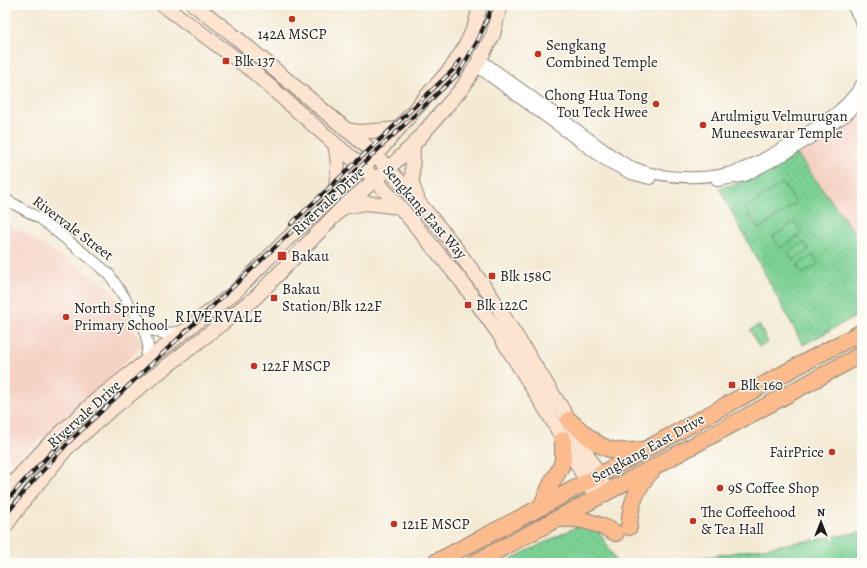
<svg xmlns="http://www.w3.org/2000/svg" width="867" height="568" font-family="Alegreya,serif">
	<defs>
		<pattern id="grass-dots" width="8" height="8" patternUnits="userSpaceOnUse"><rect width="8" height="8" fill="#7dd194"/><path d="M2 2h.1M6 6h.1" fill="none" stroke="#6bb37f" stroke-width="1.8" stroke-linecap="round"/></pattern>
	</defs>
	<rect width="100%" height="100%" fill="#fdfcf7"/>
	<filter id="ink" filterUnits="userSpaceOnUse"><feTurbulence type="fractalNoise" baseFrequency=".025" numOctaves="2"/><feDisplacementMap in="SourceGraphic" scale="8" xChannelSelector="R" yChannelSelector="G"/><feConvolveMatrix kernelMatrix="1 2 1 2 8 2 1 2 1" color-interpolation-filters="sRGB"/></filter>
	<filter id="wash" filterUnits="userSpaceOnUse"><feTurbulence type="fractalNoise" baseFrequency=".012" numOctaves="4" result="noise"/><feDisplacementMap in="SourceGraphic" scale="16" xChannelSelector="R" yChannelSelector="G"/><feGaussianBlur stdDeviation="0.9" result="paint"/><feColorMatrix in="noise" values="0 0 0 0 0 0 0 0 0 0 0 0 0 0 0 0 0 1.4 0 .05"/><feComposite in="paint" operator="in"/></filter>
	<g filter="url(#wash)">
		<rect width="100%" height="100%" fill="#f4ead4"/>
		<!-- built -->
		<g fill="#f6d2c5">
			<path d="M862,106V243L797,154L834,132L847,122Z"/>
			<path d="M5,221L113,290L142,345L79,408L13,460L5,456Z"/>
		</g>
		<!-- grass -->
		<g fill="url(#grass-dots)" stroke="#4c7658">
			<path d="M797,154L862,243V313L803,345L719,188C751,181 769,171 797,154Z"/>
			<path d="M590,520L600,533L617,563H503Z"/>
			<path d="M862,532V562L669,563Z"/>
		</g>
		<!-- garden -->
		<g fill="#7dd194" stroke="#4c7658">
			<path d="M782,183L796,203L759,229L745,209Z"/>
			<path d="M794,222L802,233L781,248L773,237Z"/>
			<path d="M804,242L809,249L793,260L788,253Z"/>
			<path d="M813,255L818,263L803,274L797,266Z"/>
			<path d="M759,325L768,342L759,347L750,330Z"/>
		</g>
	</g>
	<g filter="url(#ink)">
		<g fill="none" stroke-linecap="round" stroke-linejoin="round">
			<!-- street casing -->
			<g stroke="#888378" stroke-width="12">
				<g id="street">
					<path d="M852,5L862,24"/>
					<path d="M861,5L862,7"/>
					<path d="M480,59L612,155C619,159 625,164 633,167C662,180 713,181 743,168C765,159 786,146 806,133C828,119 849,106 862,83"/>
					<path d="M476,66L606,161L631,174L650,179"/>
					<path d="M717,181L745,176L786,154L847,115L855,107L862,98"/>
					<path d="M5,199L41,219L77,248L95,262L109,274L144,327L148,346L145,362"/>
					<path d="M144,327L163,334L184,331"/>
				</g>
			</g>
			<!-- secondary casing -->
			<g stroke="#888378" stroke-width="16">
				<g id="secondary">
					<path d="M163,5L250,69L335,144L363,167L400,207L462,282L499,334L550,416L596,498"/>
					<path d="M194,5L232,34L372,151L419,203L448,238L489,293L569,420L607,492"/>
					<path d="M346,130L360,132L398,129"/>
					<path d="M413,145L412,184L417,197"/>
					<path d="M334,194C339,174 339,165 335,144"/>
					<path d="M344,207L366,203L400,207"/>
					<path d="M5,494L21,474L48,445L95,401L235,292L286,240L376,155L398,129L452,67L464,49L475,26L480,5"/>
					<path d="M5,527L24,500L67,448L108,412L256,297L343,207L389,168L413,145L463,87L476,66L493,35L500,5"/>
				</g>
			</g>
			<!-- primary casing -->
			<g stroke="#888378" stroke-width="18">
				<g id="primary">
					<path d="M569,420C584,433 598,449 619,451C626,452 634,450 641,450"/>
					<path d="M541,507L552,482L560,469L563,460V440"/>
					<path d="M559,519C583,517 595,523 616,533"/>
					<path d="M629,527C630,505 636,487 652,471"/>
					<path d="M434,563L541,507L794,368L862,332"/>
					<path d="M474,563L587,503L862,354"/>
				</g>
			</g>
			<!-- street -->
			<use href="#street" stroke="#fff" stroke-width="10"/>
			<!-- secondary -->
			<use href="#secondary" stroke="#fde4d1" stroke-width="14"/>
			<!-- primary -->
			<use href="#primary" stroke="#fbbb8d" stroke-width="16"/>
			<!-- rail casing -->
			<g stroke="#1c1c1c" stroke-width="4">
				<g id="rail">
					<path d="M291,224L453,70L460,60"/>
					<path d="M5,503L22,483L73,430"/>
					<path d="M5,516L28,487L70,441L458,74L477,42L493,5"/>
				</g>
			</g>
			<!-- rail -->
			<use href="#rail" stroke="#fdfcf7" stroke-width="2.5" stroke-dasharray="8" stroke-linecap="butt"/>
		</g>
	</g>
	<!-- markers -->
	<g fill="#c8321e" stroke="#fdfcf7" stroke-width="1.5">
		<circle cx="292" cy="19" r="4"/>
		<circle cx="538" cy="54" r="4"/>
		<rect x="222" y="57" width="8" height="8" rx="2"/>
		<circle cx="656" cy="104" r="4"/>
		<circle cx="703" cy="125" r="4"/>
		<rect x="277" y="251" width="10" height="10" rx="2"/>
		<rect x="488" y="272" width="8" height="8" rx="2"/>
		<rect x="270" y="294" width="8" height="8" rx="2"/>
		<rect x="464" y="301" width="8" height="8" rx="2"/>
		<circle cx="66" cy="317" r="4"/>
		<circle cx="254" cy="366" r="4"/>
		<rect x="728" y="381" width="8" height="8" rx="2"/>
		<circle cx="832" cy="452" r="4"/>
		<circle cx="720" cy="488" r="4"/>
		<circle cx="693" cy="521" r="4"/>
		<circle cx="394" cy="524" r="4"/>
	</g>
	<g text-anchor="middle" stroke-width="3" stroke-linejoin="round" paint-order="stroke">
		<!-- poi labels -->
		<g font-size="15" fill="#1c1c1c" stroke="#fdfcf7" text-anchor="start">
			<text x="292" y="39" text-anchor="middle">142A MSCP</text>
			<text x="546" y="50">Sengkang<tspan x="546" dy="17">Combined Temple</tspan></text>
			<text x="234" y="66">Blk 137</text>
			<text x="648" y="100" text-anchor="end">Chong Hua Tong<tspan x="648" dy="17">Tou Teck Hwee</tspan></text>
			<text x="711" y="121">Arulmigu Velmurugan<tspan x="711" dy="17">Muneeswarar Temple</tspan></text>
			<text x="291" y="261">Bakau</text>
			<text x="500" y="281">Blk 158C</text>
			<text x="282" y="294">Bakau<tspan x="282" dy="17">Station/Blk 122F</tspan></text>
			<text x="476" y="310">Blk 122C</text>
			<text x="74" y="313">North Spring<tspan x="74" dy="17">Primary School</tspan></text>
			<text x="262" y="371">122F MSCP</text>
			<text x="740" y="390">Blk 160</text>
			<text x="824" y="457" text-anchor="end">FairPrice</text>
			<text x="728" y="493">9S Coffee Shop</text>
			<text x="701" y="517">The Coffeehood<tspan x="701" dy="17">&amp; Tea Hall</tspan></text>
			<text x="402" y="529">121E MSCP</text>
		</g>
		<!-- street labels -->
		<g font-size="15" fill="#1c1c1c" stroke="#fdfcf7">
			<text transform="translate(328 201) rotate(-43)" y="5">Rivervale Drive</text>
			<text transform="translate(425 212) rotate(49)" y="5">Sengkang East Way</text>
			<text transform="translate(73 228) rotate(37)" y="5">Rivervale Street</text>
			<text transform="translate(84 414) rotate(-42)" y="5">Rivervale Drive</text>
			<text transform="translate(648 448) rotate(-29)" y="5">Sengkang East Drive</text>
		</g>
		<!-- neighbourhood labels -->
		<g font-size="16" letter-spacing="1" fill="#1c1c1c" stroke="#fdfcf7">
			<text x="219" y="322">RIVERVALE</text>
		</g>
	</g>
	<!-- margin -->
	<rect width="867" height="568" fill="none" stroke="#fdfcf7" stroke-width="20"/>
	<!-- north arrow -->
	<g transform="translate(821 522)" stroke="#fdfcf7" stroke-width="3" paint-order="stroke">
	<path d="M0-3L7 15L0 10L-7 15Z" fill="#1c1c1c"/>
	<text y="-6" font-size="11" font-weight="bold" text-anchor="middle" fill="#1c1c1c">N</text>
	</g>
</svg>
